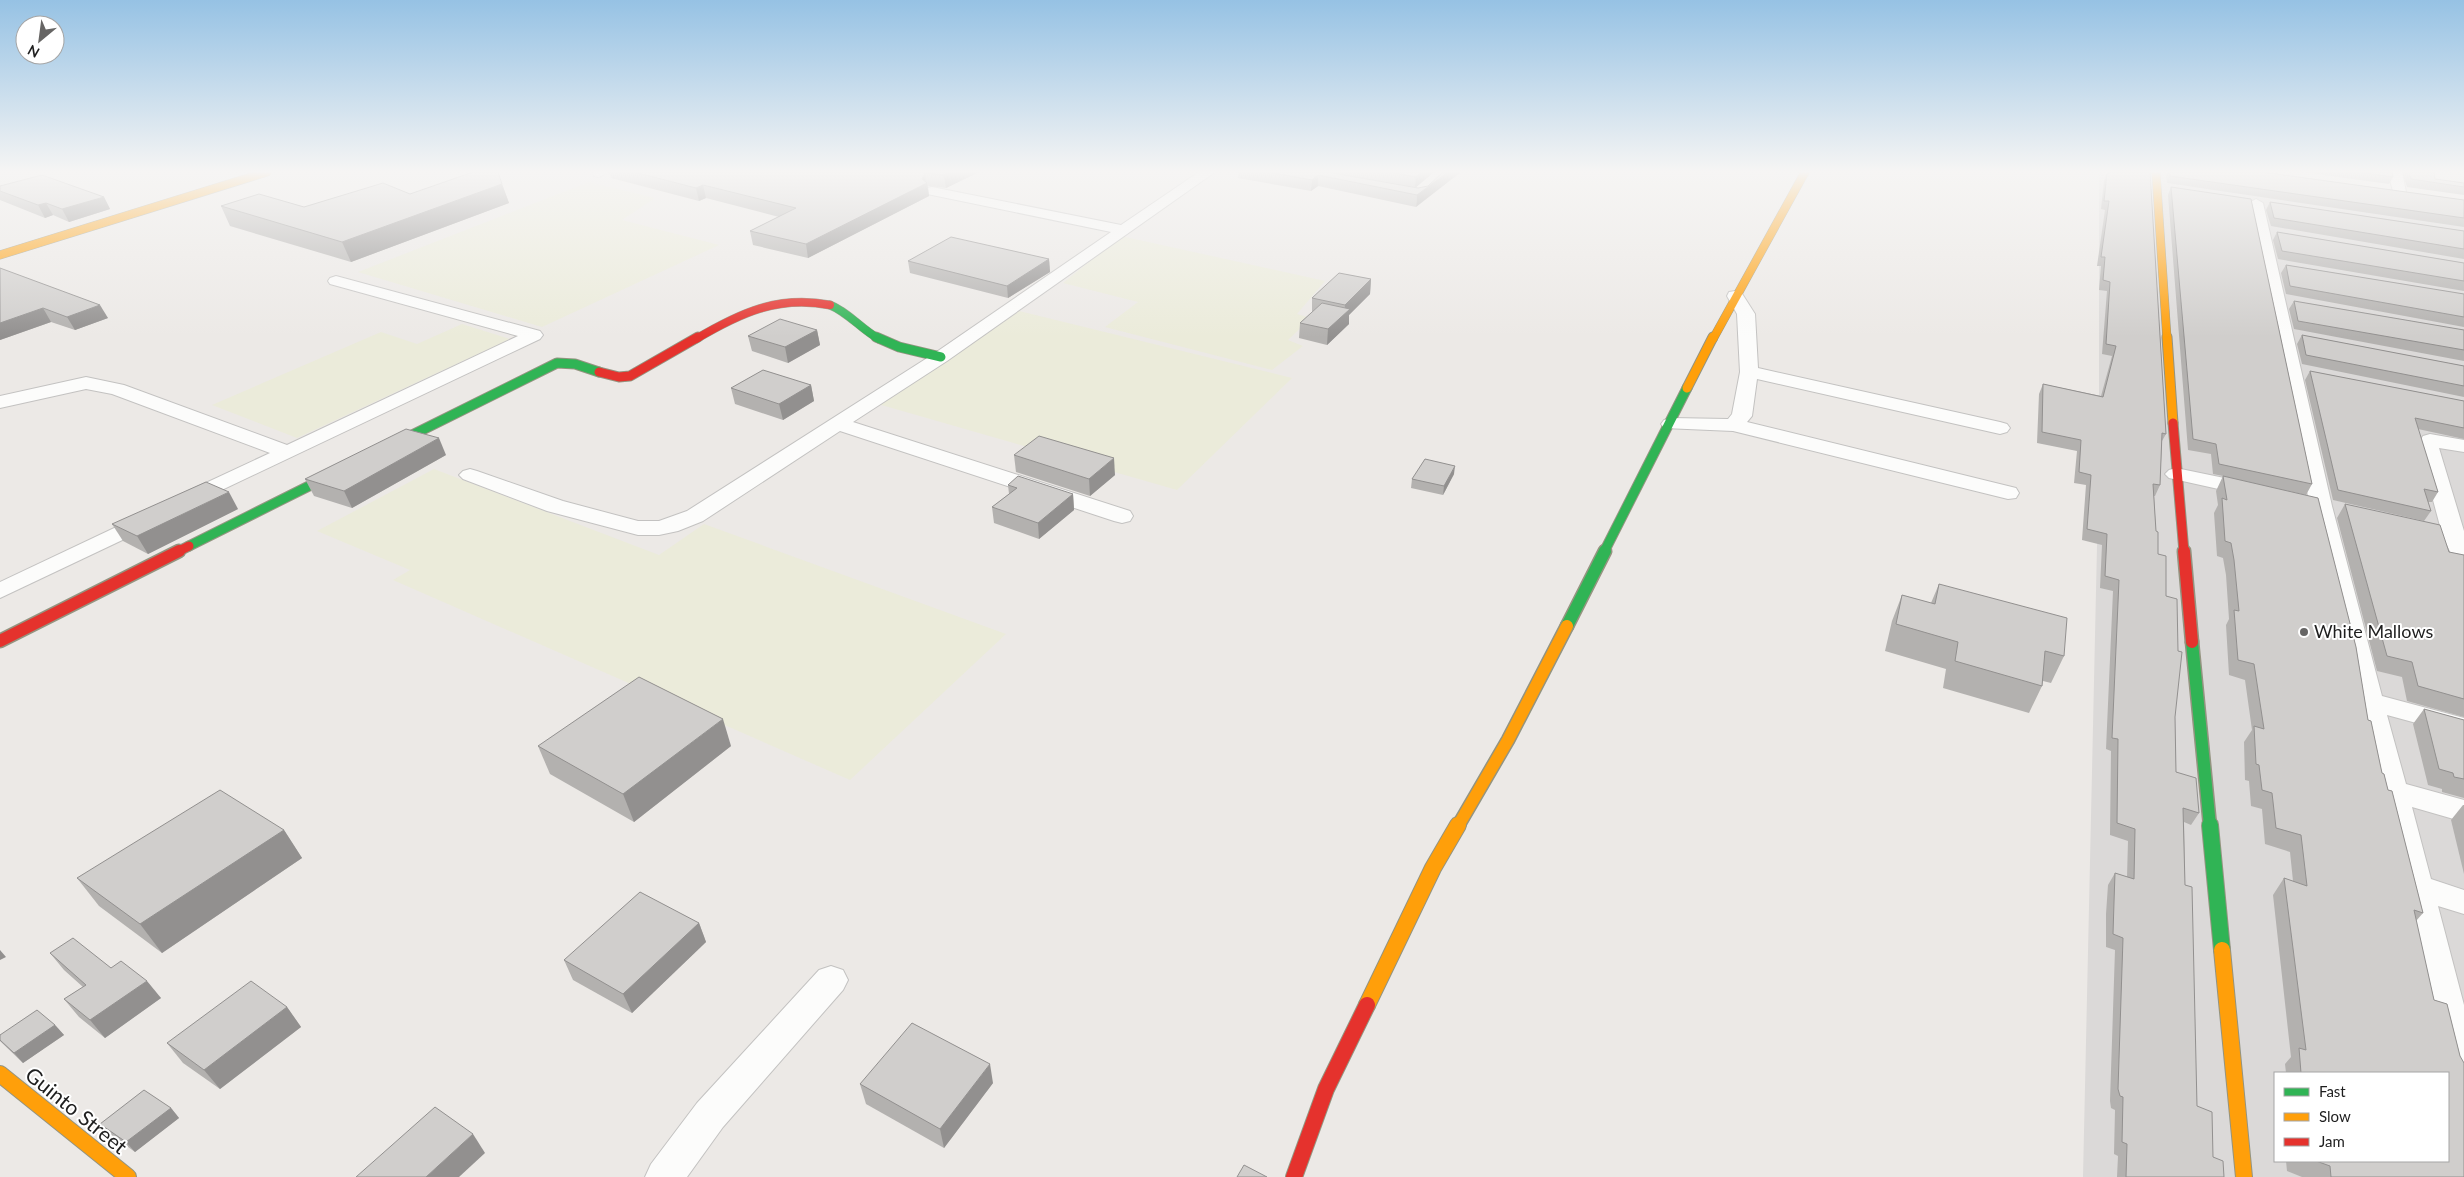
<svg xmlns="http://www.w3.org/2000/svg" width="2464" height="1177" font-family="Lato,sans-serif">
	<rect width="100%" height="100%" fill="#ece9e6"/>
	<!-- residential -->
	<path fill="#dbd9d8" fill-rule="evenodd" d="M2099,172H2227L2464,207V1177H2083L2099,456ZM2275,1073H2448V1161H2275Z"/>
	<!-- farmland -->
	<g fill="#ebebda">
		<path d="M589,182L655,198L622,220L719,245L542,327L358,272Z"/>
		<path d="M1121,236L1325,281L1297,314L1311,318L1288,340L1303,346L1272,370L1105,327L1138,302L1063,283Z"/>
		<path d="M1015,310L1292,378L1177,490L878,404Z"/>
		<path d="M462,324L510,339L297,438L212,405L381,332L417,344Z"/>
		<path d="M434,469L659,555L704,524L1006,634L850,780L393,580L410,570L317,531Z"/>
	</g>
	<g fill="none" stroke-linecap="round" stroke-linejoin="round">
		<!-- street casing -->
		<g stroke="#c3c2c1" stroke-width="2">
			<g id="street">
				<path d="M593,172H608L599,177L594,176Z"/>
				<path d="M1199,172H1215L947,361L853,422L1130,511L1133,516L1130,521L1122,523L1114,521L840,431L703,521L678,531L659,535H638L547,511L463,479L459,475L463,471L470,469L477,471L563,501L638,521H659L687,511L935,353L1111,232L932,195L927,194L925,191L927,188L932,187L1121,225Z"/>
				<path d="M2388,172H2402L2406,192L2404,195H2394Z"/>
				<path d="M2256,199L2263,203L2332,506L2382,696L2464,718V736L2387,715L2406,784L2464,800V822L2412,807L2431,879L2464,890V914L2438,906L2464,1005V1087L2452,1082L2446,1071L2310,506L2249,203Z"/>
				<path d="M336,276L540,331L543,335L540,339L188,506L180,505L177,500L180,495L270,453L112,394L86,389L0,408V396L86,377L124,385L287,445L518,336L330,284L328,281L330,278Z"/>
				<path d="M1735,291L1741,292L1755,314L1758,368L2000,422L2007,424L2010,428L2007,432L2000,434L1757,379L1752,416L1747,422L2016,488L2019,493L2016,498L2008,499L1733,431L1664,428L1661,424L1664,420L1671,418L1728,419L1732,414L1740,372L1737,314L1727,296L1729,292Z"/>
				<path d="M2430,434L2464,440V452L2439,448L2464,531V566L2456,564L2445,541L2404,532L2401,527L2404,522L2412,520L2440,526L2418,444L2423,436Z"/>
				<path d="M2176,468L2258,485L2261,490L2258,495L2250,496L2169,478L2165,474L2169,470Z"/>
				<path d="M146,513L154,515L157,520L154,525L0,598V582Z"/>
				<path d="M831,966L843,970L848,980L843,990L723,1127L687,1177H645L651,1164L697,1103L819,970Z"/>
			</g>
		</g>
		<!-- fast-far3 casing -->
		<g stroke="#949480" stroke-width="9">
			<path id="fast-far3" d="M830,305C848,312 861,329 879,339"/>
		</g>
		<!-- fast-far2 casing -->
		<g stroke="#949480" stroke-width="11">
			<g id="fast-far2">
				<path d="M876,337L899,347L941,357"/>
				<path d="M384,449L557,363L575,364L599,372"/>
				<path d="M189,546L343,469"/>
				<path d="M1604,552L1687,388"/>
			</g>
		</g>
		<!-- fast-far1 casing -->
		<g stroke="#949480" stroke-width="15">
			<g id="fast-far1">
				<path d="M1567,626L1605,551"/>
				<path d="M2192,642L2210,826"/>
			</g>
		</g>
		<!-- fast casing -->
		<g stroke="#949480" stroke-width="18">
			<path id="fast" d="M2210,825L2222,950"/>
		</g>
		<!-- slow-far3 casing -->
		<g stroke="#949480" stroke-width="9">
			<g id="slow-far3">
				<path d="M2156,172L2167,339"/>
				<path d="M0,255L267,172"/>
				<path d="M1713,339L1805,172"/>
			</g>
		</g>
		<!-- slow-far2 casing -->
		<g stroke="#949480" stroke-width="11">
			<g id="slow-far2">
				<path d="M2167,337L2173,423"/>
				<path d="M1687,388L1713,337"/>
			</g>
		</g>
		<!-- slow-far1 casing -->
		<g stroke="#949480" stroke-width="15">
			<path id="slow-far1" d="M1458,826L1508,740L1567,626"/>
		</g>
		<!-- slow casing -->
		<g stroke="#949480" stroke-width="18">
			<g id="slow">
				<path d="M2222,950L2244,1177"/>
				<path d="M1367,1005L1433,868L1458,825"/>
				<path d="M0,1074L128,1177"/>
			</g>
		</g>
		<!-- jam-far3 casing -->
		<g stroke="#949480" stroke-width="9">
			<path id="jam-far3" d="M696,339C740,313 778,295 830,305"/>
		</g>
		<!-- jam-far2 casing -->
		<g stroke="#949480" stroke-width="11">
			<g id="jam-far2">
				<path d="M599,372L619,377L630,376L698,337"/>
				<path d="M2173,423L2184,552"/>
				<path d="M177,552L189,546"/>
			</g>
		</g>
		<!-- jam-far1 casing -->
		<g stroke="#949480" stroke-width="15">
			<g id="jam-far1">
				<path d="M2184,551L2192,642"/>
				<path d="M0,641L179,551"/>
			</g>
		</g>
		<!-- jam casing -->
		<g stroke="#949480" stroke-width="18">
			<path id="jam" d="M1294,1177L1326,1089L1367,1005"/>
		</g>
		<!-- street -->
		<use href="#street" fill="#fcfcfb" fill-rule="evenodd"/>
		<!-- fast-far3 -->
		<use href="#fast-far3" stroke="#30b455" stroke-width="8"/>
		<!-- fast-far2 -->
		<use href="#fast-far2" stroke="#30b455" stroke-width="9"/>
		<!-- fast-far1 -->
		<use href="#fast-far1" stroke="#30b455" stroke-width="12"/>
		<!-- fast -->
		<use href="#fast" stroke="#30b455" stroke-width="16"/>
		<!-- slow-far3 -->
		<use href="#slow-far3" stroke="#ff9f0a" stroke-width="8"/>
		<!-- slow-far2 -->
		<use href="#slow-far2" stroke="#ff9f0a" stroke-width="9"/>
		<!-- slow-far1 -->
		<use href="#slow-far1" stroke="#ff9f0a" stroke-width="12"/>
		<!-- slow -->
		<use href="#slow" stroke="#ff9f0a" stroke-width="16"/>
		<!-- jam-far3 -->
		<use href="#jam-far3" stroke="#e5322d" stroke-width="8"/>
		<!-- jam-far2 -->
		<use href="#jam-far2" stroke="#e5322d" stroke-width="9"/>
		<!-- jam-far1 -->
		<use href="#jam-far1" stroke="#e5322d" stroke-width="12"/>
		<!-- jam -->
		<use href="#jam" stroke="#e5322d" stroke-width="16"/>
	</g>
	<!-- wall -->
	<g fill="#b3b1af">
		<path d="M609,172H979L946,188L928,186L929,196L808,258L753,245L750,231L779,217L706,198L699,201L611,178Z"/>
		<path d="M1238,172H1327L1418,188L1416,207L1318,186L1311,191L1238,178Z"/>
		<path d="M1330,172H1434L1415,188Z"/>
		<path d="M2108,172H2150L2166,434L2162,441L2160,485L2155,496H2154L2156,531L2158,554L2166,596L2175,717L2176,772L2199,813L2191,825L2184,822L2185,885L2197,1106L2213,1157L2224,1177H2117L2118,1156L2114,1154L2115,1110L2111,1108L2110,1101L2115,950L2106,947V914L2108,885L2115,873L2127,877L2128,841L2110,835L2111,751L2106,749L2113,591L2100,588L2102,545L2082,540L2086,485L2074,483L2077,451L2037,443L2039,394L2043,384L2101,396L2112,356L2102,354L2107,291L2099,290L2101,266H2097L2105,210L2101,209L2104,181Z"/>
		<path d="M2167,172H2262L2464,200V227L2167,183L2166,175Z"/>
		<path d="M2302,172H2392L2393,177L2389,184Z"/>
		<path d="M2402,172H2434L2435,179L2464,183V195L2407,187Z"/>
		<path d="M502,184L509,203L351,262L230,226L221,206L304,207Z"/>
		<path d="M0,186L104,197L110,209L69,222L53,215L45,218L0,200Z"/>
		<path d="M2171,187L2251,199L2312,484L2306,495L2231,478L2318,498L2356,647L2368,720L2371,721L2382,773L2384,774L2388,790L2392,791L2423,913L2416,921L2434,1000L2447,1004L2460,1056L2464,1063V1177H2302L2287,1171L2286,1161H2448V1073H2286L2285,1064L2291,1057L2273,895L2284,878L2293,881L2290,852L2265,844L2262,809L2251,806L2249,781L2245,780L2244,742L2252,730L2245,680L2229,675L2226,625L2229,619L2226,575L2223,558L2217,556L2214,513L2218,505L2216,491L2223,476L2213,474L2211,454L2188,450L2168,195Z"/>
		<path d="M2270,202L2464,231V259L2271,226L2266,210Z"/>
		<path d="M2277,232L2464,263V291L2278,259L2273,240Z"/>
		<path d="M1049,259L1050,272L1008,298L910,273L908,261Z"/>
		<path d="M2286,265L2464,294V327L2286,294L2281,273Z"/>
		<path d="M0,268L108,318L75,330L51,322L0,340Z"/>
		<path d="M1371,279L1370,294L1349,315V324L1327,345L1299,338L1300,323L1312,312V298Z"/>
		<path d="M2294,301L2464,330V361L2294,329L2289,309Z"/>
		<path d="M817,330L820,345L788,363L752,351L748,336Z"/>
		<path d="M2302,335L2464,366V397L2302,364L2297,344Z"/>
		<path d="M2310,371L2464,401V439L2418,429L2438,492L2432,502H2428L2431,511L2424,521L2333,500L2305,380Z"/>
		<path d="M811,385L814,401L783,420L735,404L731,388Z"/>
		<path d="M446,455L352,508L314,496L305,479Z"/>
		<path d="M1014,455L1115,475L1090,496L1016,472Z"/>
		<path d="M1454,474L1443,495L1411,488L1412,479Z"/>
		<path d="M1008,485L1073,494L1074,510L1039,539L994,523L992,507L1009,494Z"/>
		<path d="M2345,504L2449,552L2464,555V717L2407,701L2402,677L2377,671L2337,518Z"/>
		<path d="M238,509L148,554L123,541L112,524Z"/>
		<path d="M1939,584L2064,656L2051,683L2043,681L2042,686L2029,713L1943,688L1946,669L1885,651L1892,621L1902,595L1931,603Z"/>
		<path d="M2424,709L2464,720V798L2442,792V789L2428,785L2413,724Z"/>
		<path d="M538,746H731L634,822L550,774Z"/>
		<path d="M2463,805H2464V874L2451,820Z"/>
		<path d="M284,830L302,858L162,953L99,906L77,878Z"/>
		<path d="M699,923L706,942L632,1013L573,980L564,960Z"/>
		<path d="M50,953L111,968L161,998L105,1038L79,1017L64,999L83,987L64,970Z"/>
		<path d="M287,1007L301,1027L220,1089L183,1063L167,1043Z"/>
		<path d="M55,1025L64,1035L23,1063L0,1041V1035Z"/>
		<path d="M993,1083L944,1148L866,1104L860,1084Z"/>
		<path d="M171,1108L179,1118L135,1152L109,1133L100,1124Z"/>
	</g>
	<!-- shaded-wall -->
	<g fill="#92908f">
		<path d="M951,172H979L946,188L944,175Z"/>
		<path d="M1422,172H1434L1415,188L1416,177Z"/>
		<path d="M1448,172H1461L1416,207L1417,195Z"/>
		<path d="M925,173L926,184L927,183L929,196L808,258L806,244L922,179Z"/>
		<path d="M1318,175V186L1311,191L1312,180Z"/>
		<path d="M502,184L509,203L351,262L342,242Z"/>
		<path d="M703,185L706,198L699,201L696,188Z"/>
		<path d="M104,197L110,209L69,222L62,209Z"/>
		<path d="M46,203L53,215L45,218L38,205Z"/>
		<path d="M1049,259L1050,272L1008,298L1007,286Z"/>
		<path d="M1371,279L1370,294L1349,315V324L1327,345L1328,329L1344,314L1345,305Z"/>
		<path d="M100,305L108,318L75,330L67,317Z"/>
		<path d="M43,308L51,322L0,340V323Z"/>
		<path d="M817,330L820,345L788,363L785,347Z"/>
		<path d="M811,385L814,401L783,420L779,404Z"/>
		<path d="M439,438L446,455L352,508L344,491Z"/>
		<path d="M1114,458L1115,475L1090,496L1089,479Z"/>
		<path d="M1455,466L1454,474L1443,495L1444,486Z"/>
		<path d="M229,492L238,509L148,554L137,536Z"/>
		<path d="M1073,494L1074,510L1039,539L1038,523Z"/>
		<path d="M723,719L731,746L634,822L623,794Z"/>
		<path d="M284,830L302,858L162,953L140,924Z"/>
		<path d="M699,923L706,942L632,1013L623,994Z"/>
		<path d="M0,950L6,957L0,960Z"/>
		<path d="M147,981L161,998L105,1038L90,1020Z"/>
		<path d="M287,1007L301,1027L220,1089L204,1070Z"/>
		<path d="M55,1025L64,1035L23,1063L14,1053Z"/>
		<path d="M990,1064L993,1083L944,1148L940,1129Z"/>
		<path d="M171,1108L179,1118L135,1152L126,1142Z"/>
		<path d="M473,1134L485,1153L459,1177H426Z"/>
	</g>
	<!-- building -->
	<g fill="#d0cecc" stroke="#92908f">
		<path d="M473,172H498L502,184L342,242L221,206L259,194L304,207L383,183L410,194Z"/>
		<path d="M634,172H951L944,175L925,173L922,179L927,183L806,244L750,231L796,208L703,185L696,188Z"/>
		<path d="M1268,172H1327L1418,188L1428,186L1443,172H1448L1417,195L1318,175L1312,180Z"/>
		<path d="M1390,172H1422L1416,177Z"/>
		<path d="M2111,172H2150L2166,434L2162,433L2160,485L2153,484L2156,531L2158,532V554L2166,556V596L2177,599L2178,651L2182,652L2175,717L2176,772L2196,778L2199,813L2183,808L2185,885L2192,887L2197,1106L2212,1112L2213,1157L2223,1161L2224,1177H2126L2127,1144L2122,1142L2123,1097L2120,1096L2118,1089L2123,938L2113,934L2114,902L2115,873L2134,879L2135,829L2117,823L2118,739L2112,738L2119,580L2105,576L2107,534L2087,529L2091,475L2079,472L2081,440L2042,432L2043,384L2103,397L2116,346L2106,344L2110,282L2103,280L2105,257H2101L2109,201H2104L2107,173H2111Z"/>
		<path d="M2170,172H2262L2464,200V218L2170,176Z"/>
		<path d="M2359,172H2392L2393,177Z"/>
		<path d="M2409,172H2434L2435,179L2464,183V187L2411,179Z"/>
		<path d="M42,175L104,197L62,209L46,203L38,205L0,191V186Z"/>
		<path d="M2171,187L2251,199L2312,484L2219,464L2216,444L2193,439Z"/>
		<path d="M2270,202L2464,231V249L2274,218Z"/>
		<path d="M2277,232L2464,263V281L2282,251Z"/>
		<path d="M951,237L1049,259L1007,286L908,261Z"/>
		<path d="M2286,265L2464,294V317L2290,286Z"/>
		<path d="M0,268L100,305L67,317L43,308L0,323Z"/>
		<path d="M1339,273L1371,279L1345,305L1312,298Z"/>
		<path d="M2294,301L2464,330V350L2298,321Z"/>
		<path d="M1322,303L1350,309L1328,329L1300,323Z"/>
		<path d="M780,319L817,330L785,347L748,336Z"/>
		<path d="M2302,335L2464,366V386L2306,355Z"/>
		<path d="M763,370L811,385L779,404L731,388Z"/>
		<path d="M2310,371L2464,401V428L2415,418L2438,492L2424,489L2431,511L2338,490Z"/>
		<path d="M406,429L439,438L344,491L305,479Z"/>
		<path d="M1039,436L1114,458L1089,479L1014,455Z"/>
		<path d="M1425,459L1455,466L1444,486L1412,479Z"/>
		<path d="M1018,476L1073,494L1038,523L992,507L1017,488L1008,485Z"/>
		<path d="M2223,476L2318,498L2356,647L2368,720L2371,721L2382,773L2384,774L2388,790L2392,791L2423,913L2414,910L2434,1000L2447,1004L2460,1056L2464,1063V1177H2331L2330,1166L2316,1161H2448V1073H2301L2299,1048L2306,1050L2284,878L2307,886L2301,835L2276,828L2272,793L2262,790L2259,765L2256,764L2254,726L2264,729L2254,664L2238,660L2234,610L2239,611L2234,560L2231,543L2225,541L2222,498L2227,500Z"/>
		<path d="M206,482L229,492L137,536L112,524Z"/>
		<path d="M2345,504L2440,525L2449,552L2464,555V699L2418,686L2412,662L2387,656Z"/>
		<path d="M1939,584L2067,618L2064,656L2045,651L2042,686L1955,661L1958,642L1896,624L1902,595L1935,604Z"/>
		<path d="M639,677L723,719L623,794L538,746Z"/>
		<path d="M2424,709L2464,720V779L2454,777L2453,773L2439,769Z"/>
		<path d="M220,790L284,830L140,924L77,878Z"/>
		<path d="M640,892L699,923L623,994L564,960Z"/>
		<path d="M73,938L111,968L121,961L147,981L90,1020L64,999L86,985L50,953Z"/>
		<path d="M251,981L287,1007L204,1070L167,1043Z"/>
		<path d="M37,1010L55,1025L14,1053L0,1040V1035Z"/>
		<path d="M912,1023L990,1064L940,1129L860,1084Z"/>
		<path d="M144,1090L171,1108L126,1142L100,1124Z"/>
		<path d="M435,1107L473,1134L426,1177H356Z"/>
		<path d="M1244,1165L1267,1177H1237Z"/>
	</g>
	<!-- sky -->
	<linearGradient id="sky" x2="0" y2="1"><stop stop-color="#96c2e4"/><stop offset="0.51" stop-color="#f6f5f4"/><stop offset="1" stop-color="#f6f5f4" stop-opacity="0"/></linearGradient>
	<rect width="2464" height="337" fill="url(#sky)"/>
	<!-- markers -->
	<circle fill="#666564" stroke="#fff" stroke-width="2" cx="2304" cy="632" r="5"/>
	<g text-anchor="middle" stroke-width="4" stroke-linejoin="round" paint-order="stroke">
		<!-- poi labels -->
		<g font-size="18" fill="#1e1e1e" stroke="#fff" text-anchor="start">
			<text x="2314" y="638">White Mallows</text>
		</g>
		<!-- near-street labels -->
		<g font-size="21" fill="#1e1e1e" stroke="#fff">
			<text transform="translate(76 1111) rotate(39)" y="7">Guinto Street</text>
		</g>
	</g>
	<!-- legend -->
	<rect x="2274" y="1072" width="175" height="90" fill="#ffffff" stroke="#a5a5a5"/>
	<rect x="2284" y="1088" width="25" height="8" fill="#30b455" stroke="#a5a5a5"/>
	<text x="2319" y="1097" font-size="15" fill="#1e1e1e">Fast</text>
	<rect x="2284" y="1113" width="25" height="8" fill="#ff9f0a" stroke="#a5a5a5"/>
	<text x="2319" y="1122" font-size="15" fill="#1e1e1e">Slow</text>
	<rect x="2284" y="1138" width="25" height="8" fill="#e5322d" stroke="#a5a5a5"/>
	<text x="2319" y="1147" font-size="15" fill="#1e1e1e">Jam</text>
	<!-- north arrow -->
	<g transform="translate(40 40) rotate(209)"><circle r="24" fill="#ffffff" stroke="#a5a5a5"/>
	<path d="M0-4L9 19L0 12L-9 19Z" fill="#666564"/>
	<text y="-8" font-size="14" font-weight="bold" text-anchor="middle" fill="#1e1e1e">N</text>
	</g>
</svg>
